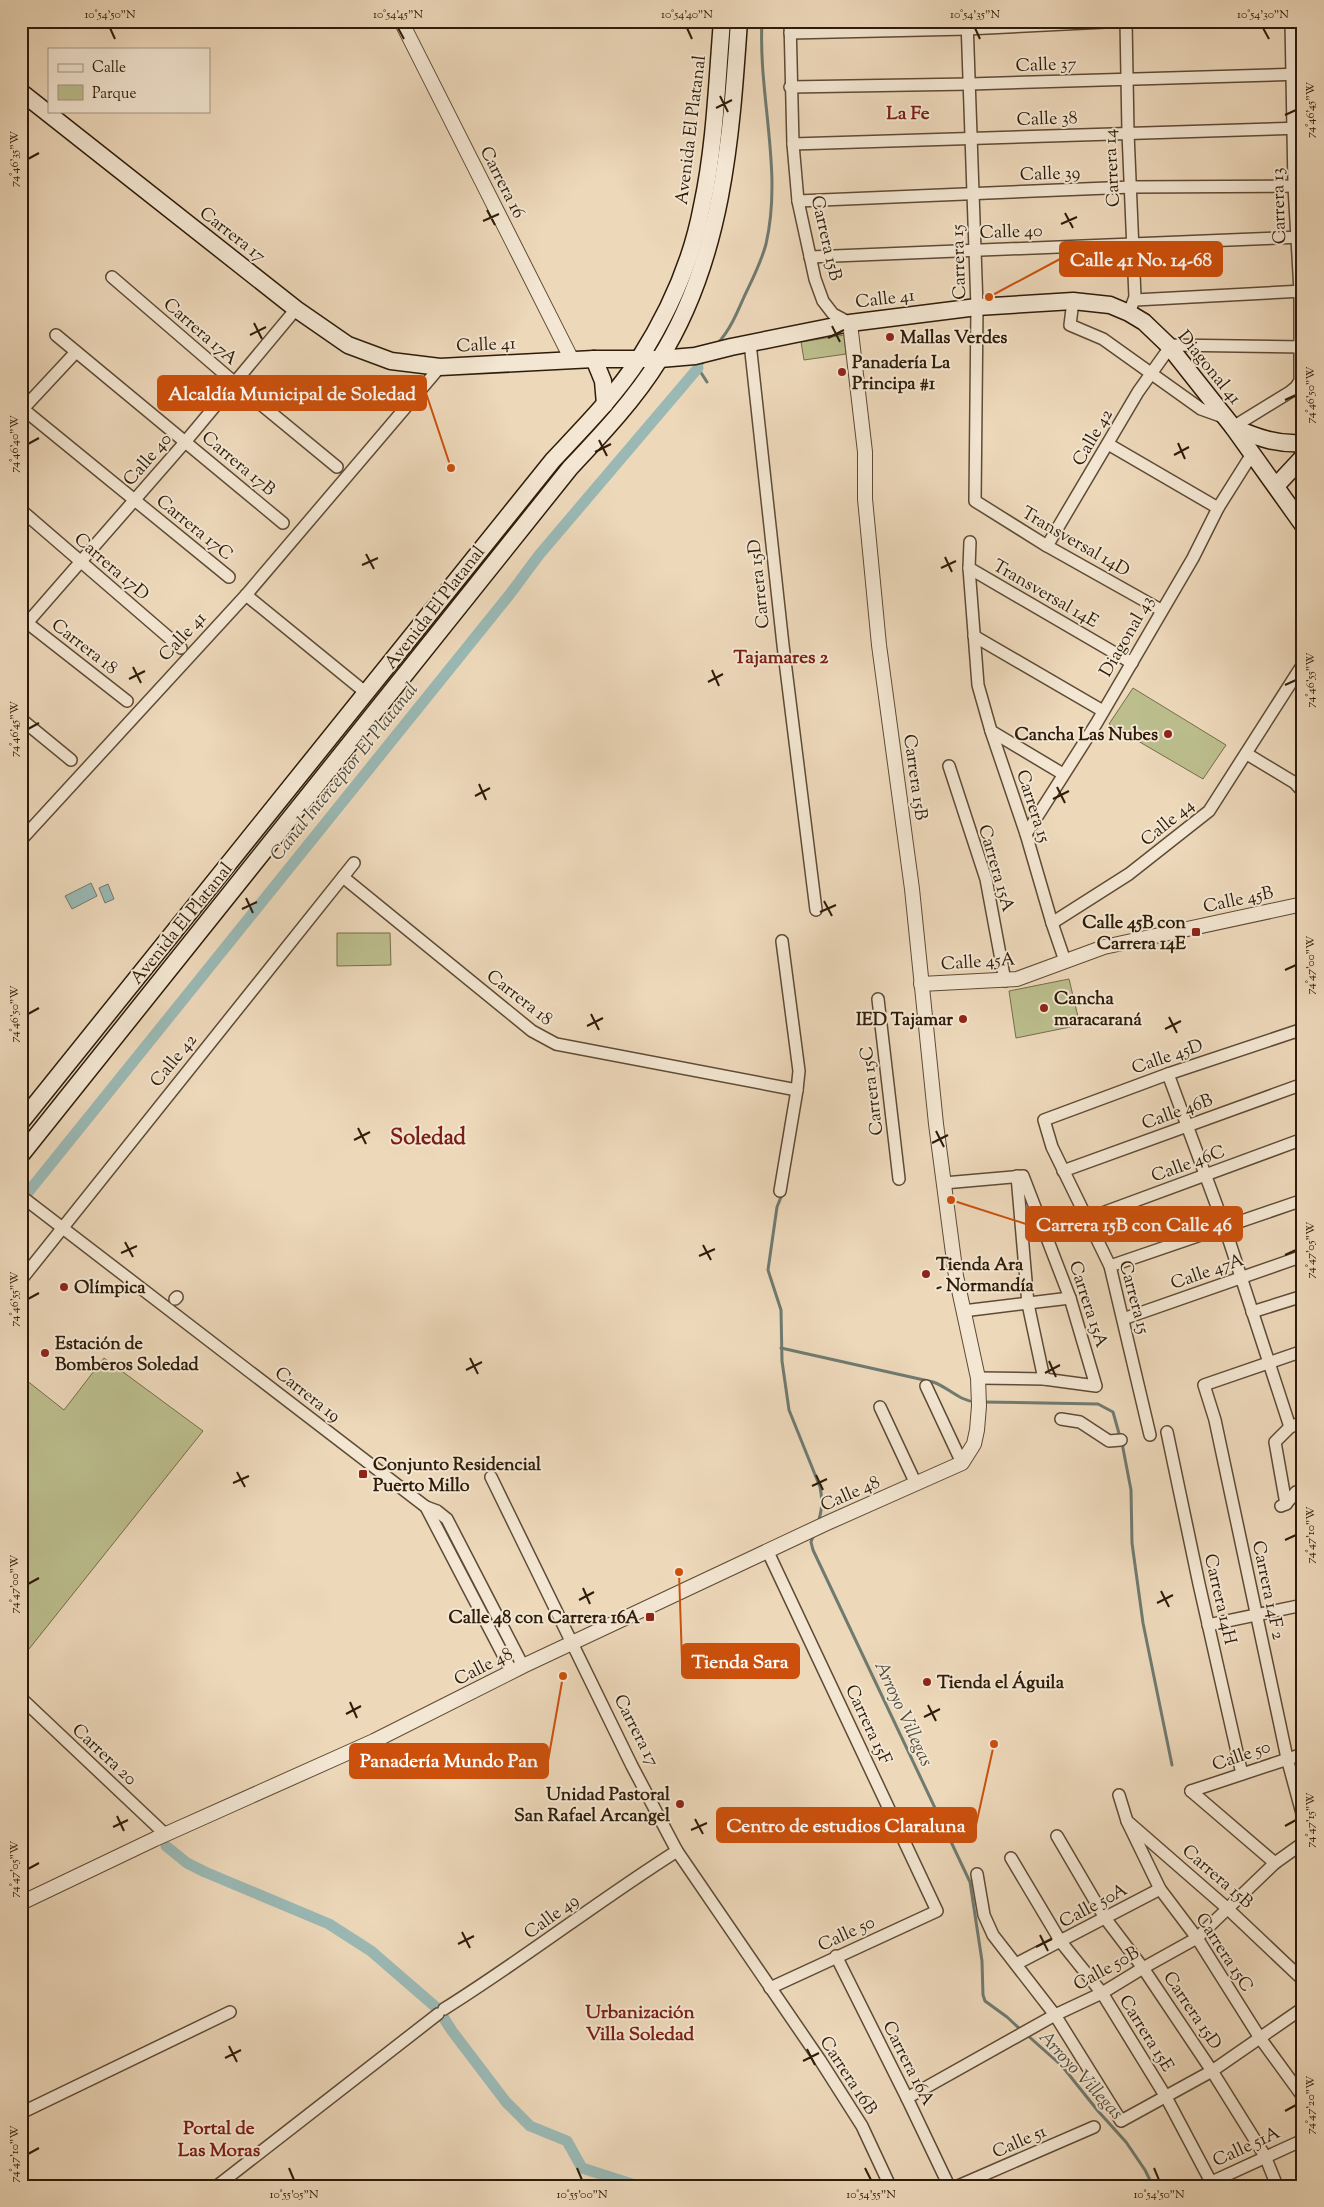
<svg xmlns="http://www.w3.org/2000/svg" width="1324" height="2207" font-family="'Sorts Mill Goudy',serif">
	<rect width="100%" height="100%" fill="#edd8ba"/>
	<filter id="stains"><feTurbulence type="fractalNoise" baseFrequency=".004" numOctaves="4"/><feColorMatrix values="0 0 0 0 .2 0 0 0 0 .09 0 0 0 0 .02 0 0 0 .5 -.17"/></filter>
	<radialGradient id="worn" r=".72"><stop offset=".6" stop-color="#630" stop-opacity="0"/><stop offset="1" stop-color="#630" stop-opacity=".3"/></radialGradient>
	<!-- green -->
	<g fill="#bcbe8d" stroke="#756d4b">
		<path d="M844,335L846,354L804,360L801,342Z"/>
		<path d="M1133,688L1226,745L1203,779L1109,724Z"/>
		<path d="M337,933H390L391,965L337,966Z"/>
		<path d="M1069,979L1080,1025L1016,1038L1009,991Z"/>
		<path d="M104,1358L203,1431L21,1659V1376L64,1410Z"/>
	</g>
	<!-- water -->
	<g fill="#9ab9b5" stroke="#6f7a70">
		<path d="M91,883L97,896L72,909L65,896Z"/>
		<path d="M108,884L114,899L105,903L99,888Z"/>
	</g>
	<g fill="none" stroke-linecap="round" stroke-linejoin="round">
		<!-- stream -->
		<g stroke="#6f7a70" stroke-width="3">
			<path d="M718,343C730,330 737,313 744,297C752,280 761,263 766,244C783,171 758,95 762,21"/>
			<path d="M705,360L698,368L707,382"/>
			<path d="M781,1197L777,1207L768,1270L781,1310L782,1361L789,1410L820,1487C823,1501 822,1510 818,1523"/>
			<path d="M781,1348L933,1382C948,1387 959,1401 976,1402"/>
			<path d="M982,1402L1098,1404L1113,1412L1120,1437"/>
			<path d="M1122,1443L1131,1490L1132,1543L1143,1623L1172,1765"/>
			<path d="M814,1534L811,1542L813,1550L970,1882L982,1961L983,1995L985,2001L1007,2017L1021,2030"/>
			<path d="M1026,2034L1062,2066L1098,2111L1126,2142L1145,2170L1153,2186"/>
		</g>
		<!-- canal -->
		<g stroke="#9ab9b5" stroke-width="11">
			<path d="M21,1201L510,594L539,555L698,368"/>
			<path d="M166,1846L187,1863L205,1872L329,1924L371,1951L438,2009L452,2031L506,2102L530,2126L567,2141L582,2168L638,2186"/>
		</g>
		<!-- minor casing -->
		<g stroke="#5e4b35" stroke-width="14">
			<g id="minor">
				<path d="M790,21L793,144L798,201L815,279L823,301L833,314L850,323"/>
				<path d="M967,21L977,307L975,501L1047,546L1161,610"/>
				<path d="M1126,21L1128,133L1135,297L1129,313"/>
				<path d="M790,33L967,29L1125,21"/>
				<path d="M790,87L970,84L1303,74"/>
				<path d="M793,144L1303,128"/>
				<path d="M798,201L1132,187L1303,186"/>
				<path d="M810,257L1303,237"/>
				<path d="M112,277L235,383L337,467"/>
				<path d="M1135,300L1303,291"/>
				<path d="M1073,301L1070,325L1103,339L1201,409L1226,418"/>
				<path d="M56,335L283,523"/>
				<path d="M750,343L783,645L816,910"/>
				<path d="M1168,345L1303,347"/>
				<path d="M23,409L229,577"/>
				<path d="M21,411L76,352"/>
				<path d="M1233,427L1290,392L1296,387L1300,381V291L1294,186L1291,21"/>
				<path d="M1108,444L1218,508"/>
				<path d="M21,510L181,648"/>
				<path d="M970,542L969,568L978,685L991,731L1026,834L1052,923L1065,961"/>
				<path d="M1047,546L1138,392L1170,347"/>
				<path d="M969,568L1132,663"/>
				<path d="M246,595L365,692"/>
				<path d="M21,618L127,701"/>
				<path d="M21,630L186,441L296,309"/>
				<path d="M974,636L1103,711"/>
				<path d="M21,719L71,760"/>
				<path d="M991,731L1063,774"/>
				<path d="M1247,754L1295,783L1303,792"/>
				<path d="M949,766L986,879L1005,981"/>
				<path d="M1026,834L1096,724L1193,558L1218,508L1252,454"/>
				<path d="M21,840L246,595L440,367"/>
				<path d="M343,877L532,1031L556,1044L797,1090"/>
				<path d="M1052,923L1129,874L1209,811L1303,664"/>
				<path d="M878,999L899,1179"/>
				<path d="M1168,1074L1225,1228L1290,1427"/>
				<path d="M1063,1171L1303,1084"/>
				<path d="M1017,1176L1028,1304L1044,1379"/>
				<path d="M944,1183L1023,1176L1070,1298L1096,1386L1044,1379L978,1378"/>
				<path d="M780,1191L797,1090L799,1071L782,941"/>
				<path d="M21,1196L426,1507L512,1672"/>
				<path d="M1086,1219L1303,1139"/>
				<path d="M1110,1266L1303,1200"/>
				<path d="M21,1280L354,863"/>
				<path d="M175,1299L177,1297"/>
				<path d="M963,1311L1070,1298"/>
				<path d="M1252,1312L1303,1296"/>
				<path d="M1123,1319L1303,1256"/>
				<path d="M1303,1351L1204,1385L1215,1420L1287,1758L1303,1817"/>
				<path d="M926,1386L962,1463"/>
				<path d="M880,1407L916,1484"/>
				<path d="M1061,1419L1080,1422L1109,1441L1121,1440"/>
				<path d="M1167,1432L1199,1584L1242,1774"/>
				<path d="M1150,1435L1110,1266L1052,1147L1044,1120L1168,1074L1303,1029"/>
				<path d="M491,1477L632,1766L677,1851L820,2060L862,2126L890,2186"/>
				<path d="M1286,1504L1296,1492L1303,1490"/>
				<path d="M1281,1506L1286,1504L1275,1442L1290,1427L1303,1422"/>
				<path d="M426,1507L437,1511L447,1519L523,1666"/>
				<path d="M768,1552L937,1911L770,1988"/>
				<path d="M1208,1625L1303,1605"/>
				<path d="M21,1698L165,1834"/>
				<path d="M1191,1791L1303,1754"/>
				<path d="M1191,1791L1275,1863"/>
				<path d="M1119,1795L1127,1821L1228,1909L1303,1980"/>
				<path d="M1127,1821L1160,1889L1197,1938L1260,2038L1303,2097"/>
				<path d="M1057,1836L1105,1918L1143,1968L1212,2071L1265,2156L1277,2186"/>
				<path d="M1011,1858L1061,1942L1102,1993L1166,2097L1211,2182"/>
				<path d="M977,1874L984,1915L993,1935L1055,2015L1121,2121L1212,2071L1303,2008"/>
				<path d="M836,1956L907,2098L949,2186"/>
				<path d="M1016,1964L1160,1889"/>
				<path d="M444,2009C524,1959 598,1901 677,1851"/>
				<path d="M907,2098L1055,2015L1102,1993L1143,1968L1197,1938L1275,1863L1303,1843"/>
				<path d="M21,2113L230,2012"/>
				<path d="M1205,2185L1303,2140"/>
				<path d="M217,2186L438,2014"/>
				<path d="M958,2186L1094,2127"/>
			</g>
		</g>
		<!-- tertiary casing -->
		<g stroke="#5e4b35" stroke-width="16">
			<g id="tertiary">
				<path d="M401,21L572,360"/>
				<path d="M921,984L1017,979L1104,947L1303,904"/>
				<path d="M21,1903L155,1839L374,1741L523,1666L827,1523L962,1463L974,1444L977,1430L979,1406L978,1378L956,1276L936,1124L912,889L879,645L865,499V452L850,323"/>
			</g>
		</g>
		<!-- secondary casing -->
		<g stroke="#2e1c09" stroke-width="19">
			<g id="secondary">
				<path d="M21,92L296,309L348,345L391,361L440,367L594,359H660L695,356L731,347L850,323L977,307L1073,301L1110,305L1129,313L1144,322L1168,345L1233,427L1303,525"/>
				<path d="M594,359L603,381L605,404"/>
				<path d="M1233,427C1256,437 1277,445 1303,443"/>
				<path d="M1276,486L1303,457"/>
				<path d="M21,1122L553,460C583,428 615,396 639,359C669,312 692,260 702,206C715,146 717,82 722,21"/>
				<path d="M21,1155L570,468C602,434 635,399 659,360C723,258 731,138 739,21"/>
			</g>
		</g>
		<!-- minor -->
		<use href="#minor" stroke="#f3e6d2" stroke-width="11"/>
		<!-- tertiary -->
		<use href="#tertiary" stroke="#f3e6d2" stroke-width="14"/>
		<!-- secondary -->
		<use href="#secondary" stroke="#f3e6d2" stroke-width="16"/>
	</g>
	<!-- ticks -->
	<path fill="none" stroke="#2e1c09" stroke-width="2" d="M110,28L115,39M398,28L404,39M687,28L692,39M975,28L980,39M1263,28L1269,39M720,96L728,112M716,108L732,100M1285,115L1296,110M28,159L39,153M487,210L495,225M1065,213L1073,228M483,221L499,214M1061,224L1077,217M254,323L262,339M832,326L840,342M250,335L266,327M828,338L844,330M1285,400L1296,395M599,440L607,456M1178,443L1185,459M28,444L39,438M595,452L611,444M1174,455L1189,447M366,554L374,569M945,557L952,572M362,565L378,558M941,568L956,561M133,667L141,683M712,670L719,686M129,679L145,671M708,682L723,674M1285,685L1296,680M28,729L39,723M479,784L486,800M1057,787L1065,803M475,796L490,788M1053,799L1069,791M246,898L253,913M824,901L832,916M242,909L257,902M820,912L836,905M1285,970L1296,965M28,1014L39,1008M591,1014L599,1030M1169,1017L1177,1033M587,1026L603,1018M1165,1029L1181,1021M358,1128L366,1144M936,1131L944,1147M354,1140L370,1132M932,1143L948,1135M125,1242L133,1257M703,1245L711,1260M121,1253L137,1246M1285,1255L1296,1250M699,1256L715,1249M28,1299L39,1293M470,1358L478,1374M1049,1361L1056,1377M466,1370L482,1362M1045,1373L1060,1365M237,1472L245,1487M816,1475L823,1490M233,1483L249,1476M812,1486L827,1479M1285,1540L1296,1535M28,1584L39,1578M583,1588L590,1604M1161,1591L1169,1607M579,1600L594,1592M1157,1603L1173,1595M350,1702L357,1718M928,1705L936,1721M346,1714L361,1706M924,1717L940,1709M117,1816L124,1831M695,1819L703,1834M1285,1826L1296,1820M113,1827L128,1820M691,1830L707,1823M28,1869L39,1863M462,1932L470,1948M1040,1935L1048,1951M458,1944L474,1936M1036,1947L1052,1939M229,2046L237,2062M807,2049L815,2065M225,2058L241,2050M803,2061L819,2053M1285,2111L1296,2105M28,2154L39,2148M289,2168L294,2180M577,2168L582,2180M865,2168L871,2180M1154,2168L1159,2180"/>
	<!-- markers -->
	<g fill="#8f2418" stroke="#f3e6d2" stroke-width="2">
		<circle cx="890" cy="337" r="5"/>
		<circle cx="842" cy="372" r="5"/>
		<circle cx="1168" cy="734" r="5"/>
		<rect x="1191" y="927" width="10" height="10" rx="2.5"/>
		<circle cx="1044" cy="1008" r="5"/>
		<circle cx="963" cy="1019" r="5"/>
		<circle cx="926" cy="1274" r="5"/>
		<circle cx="64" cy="1287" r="5"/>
		<circle cx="45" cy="1353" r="5"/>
		<rect x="358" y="1469" width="10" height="10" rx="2.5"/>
		<rect x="645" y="1612" width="10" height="10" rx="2.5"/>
		<circle cx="927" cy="1682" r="5"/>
		<circle cx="680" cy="1804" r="5"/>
	</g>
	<g text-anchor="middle" stroke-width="4" stroke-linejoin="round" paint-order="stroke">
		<!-- street labels -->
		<g font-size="18" fill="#2e1c09" stroke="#f3e6d2">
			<text transform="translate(1046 64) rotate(-2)" y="6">Calle 37</text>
			<text transform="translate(1047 118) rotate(-2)" y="6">Calle 38</text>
			<text transform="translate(690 130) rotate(-83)" y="6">Avenida El Platanal</text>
			<text transform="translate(1111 168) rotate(-93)" y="6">Carrera 14</text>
			<text transform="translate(1050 173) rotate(-2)" y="6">Calle 39</text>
			<text transform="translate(503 182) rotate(63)" y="6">Carrera 16</text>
			<text transform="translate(1278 206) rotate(-92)" y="6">Carrera 13</text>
			<text transform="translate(1011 231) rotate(-2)" y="6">Calle 40</text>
			<text transform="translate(233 234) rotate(38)" y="6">Carrera 17</text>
			<text transform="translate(827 238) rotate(77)" y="6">Carrera 15B</text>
			<text transform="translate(958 262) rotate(-92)" y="6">Carrera 15</text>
			<text transform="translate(885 298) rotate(-7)" y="6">Calle 41</text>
			<text transform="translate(201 331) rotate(41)" y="6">Carrera 17A</text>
			<text transform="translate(486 344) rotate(-3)" y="6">Calle 41</text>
			<text transform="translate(1210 367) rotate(51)" y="6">Diagonal 41</text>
			<text transform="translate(1092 437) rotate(-60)" y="6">Calle 42</text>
			<text transform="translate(147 459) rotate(-49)" y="6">Calle 40</text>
			<text transform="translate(239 463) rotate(40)" y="6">Carrera 17B</text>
			<text transform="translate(195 527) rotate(39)" y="6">Carrera 17C</text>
			<text transform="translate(1076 541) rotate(30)" y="6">Transversal 14D</text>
			<text transform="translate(112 566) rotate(41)" y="6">Carrera 17D</text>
			<text transform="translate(758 584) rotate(-96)" y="6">Carrera 15D</text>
			<text transform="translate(1046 593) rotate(30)" y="6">Transversal 14E</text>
			<text transform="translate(434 607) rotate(-52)" y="6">Avenida El Platanal</text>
			<text transform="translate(182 636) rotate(-47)" y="6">Calle 41</text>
			<text transform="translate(1126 636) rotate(-60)" y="6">Diagonal 43</text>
			<text transform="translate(85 646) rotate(38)" y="6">Carrera 18</text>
			<text transform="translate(916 777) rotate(82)" y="6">Carrera 15B</text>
			<text transform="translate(1034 806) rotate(72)" y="6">Carrera 15</text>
			<text transform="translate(1167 822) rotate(-39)" y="6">Calle 44</text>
			<text transform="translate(997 868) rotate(74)" y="6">Carrera 15A</text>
			<text transform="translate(1238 899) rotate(-12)" y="6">Calle 45B</text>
			<text transform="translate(181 923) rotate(-51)" y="6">Avenida El Platanal</text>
			<text transform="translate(978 961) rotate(-4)" y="6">Calle 45A</text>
			<text transform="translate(520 997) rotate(38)" y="6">Carrera 18</text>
			<text transform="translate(1167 1056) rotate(-19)" y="6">Calle 45D</text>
			<text transform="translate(173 1060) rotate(-51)" y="6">Calle 42</text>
			<text transform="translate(871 1091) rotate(-97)" y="6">Carrera 15C</text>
			<text transform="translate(1177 1111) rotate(-20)" y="6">Calle 46B</text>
			<text transform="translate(1188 1163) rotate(-20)" y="6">Calle 46C</text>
			<text transform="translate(1207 1271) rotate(-19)" y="6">Calle 47A</text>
			<text transform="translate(1135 1297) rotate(75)" y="6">Carrera 15</text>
			<text transform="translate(1089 1304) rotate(72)" y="6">Carrera 15A</text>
			<text transform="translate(308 1394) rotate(38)" y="6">Carrera 19</text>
			<text transform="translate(850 1493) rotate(-24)" y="6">Calle 48</text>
			<text transform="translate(1269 1590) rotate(78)" y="6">Carrera 14F 2</text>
			<text transform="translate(1221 1599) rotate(77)" y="6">Carrera 14H</text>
			<text transform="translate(483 1666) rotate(-27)" y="6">Calle 48</text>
			<text transform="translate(869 1724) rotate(65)" y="6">Carrera 15F</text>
			<text transform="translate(637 1730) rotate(63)" y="6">Carrera 17</text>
			<text transform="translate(105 1754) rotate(43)" y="6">Carrera 20</text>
			<text transform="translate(1241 1755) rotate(-19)" y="6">Calle 50</text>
			<text transform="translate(1218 1876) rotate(41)" y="6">Carrera 15B</text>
			<text transform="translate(1093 1905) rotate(-28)" y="6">Calle 50A</text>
			<text transform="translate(551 1916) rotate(-36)" y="6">Calle 49</text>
			<text transform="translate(846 1933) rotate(-25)" y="6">Calle 50</text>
			<text transform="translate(1225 1952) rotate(57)" y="6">Carrera 15C</text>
			<text transform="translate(1106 1968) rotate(-29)" y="6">Calle 50B</text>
			<text transform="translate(1193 2010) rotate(56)" y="6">Carrera 15D</text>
			<text transform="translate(1147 2033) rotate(58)" y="6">Carrera 15E</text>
			<text transform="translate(909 2063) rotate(63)" y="6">Carrera 16A</text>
			<text transform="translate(849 2075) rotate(57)" y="6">Carrera 16B</text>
			<text transform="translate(1019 2141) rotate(-24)" y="6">Calle 51</text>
			<text transform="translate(1246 2146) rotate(-25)" y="6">Calle 51A</text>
		</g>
		<!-- poi labels -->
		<g font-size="18" font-weight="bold" fill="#2e1c09" stroke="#f3e6d2" text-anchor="start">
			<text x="900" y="343">Mallas Verdes</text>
			<text x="852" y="368">Panadería La<tspan x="852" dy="21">Principa #1</tspan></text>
			<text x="1158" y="740" text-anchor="end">Cancha Las Nubes</text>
			<text x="1186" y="928" text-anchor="end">Calle 45B con<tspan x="1186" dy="21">Carrera 14E</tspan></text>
			<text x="1054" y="1004">Cancha<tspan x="1054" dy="21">maracaraná</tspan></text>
			<text x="953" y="1025" text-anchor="end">IED Tajamar</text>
			<text x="936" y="1270">Tienda Ara<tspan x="936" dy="21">- Normandía</tspan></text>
			<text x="74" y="1293">Olímpica</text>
			<text x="55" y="1349">Estación de<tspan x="55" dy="21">Bomberos Soledad</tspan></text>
			<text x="373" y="1470">Conjunto Residencial<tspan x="373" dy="21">Puerto Millo</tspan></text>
			<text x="640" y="1623" text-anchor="end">Calle 48 con Carrera 16A</text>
			<text x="937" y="1688">Tienda el Águila</text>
			<text x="670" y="1800" text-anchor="end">Unidad Pastoral<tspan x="670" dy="21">San Rafael Arcangel</tspan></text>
		</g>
		<!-- neighbourhood labels -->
		<g font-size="19" font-weight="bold" fill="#7a1f14" stroke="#f3e6d2">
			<text x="908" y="119">La Fe</text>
			<text x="781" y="663">Tajamares 2</text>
			<text x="640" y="2018">Urbanización<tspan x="640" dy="22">Villa Soledad</tspan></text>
			<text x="219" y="2134">Portal de<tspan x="219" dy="22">Las Moras</tspan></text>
		</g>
		<!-- water labels -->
		<g font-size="19" font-style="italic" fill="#4e4b3d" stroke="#f3e6d2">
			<text transform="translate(343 771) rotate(-51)" y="7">Canal Interceptor El Platanal</text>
			<text transform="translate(905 1713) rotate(65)" y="7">Arroyo Villegas</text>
			<text transform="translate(1082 2074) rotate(47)" y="7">Arroyo Villegas</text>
		</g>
		<!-- district labels -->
		<g font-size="22" font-weight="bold" fill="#7a1f14" stroke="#f3e6d2">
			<text x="428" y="1144">Soledad</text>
		</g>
	</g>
	<!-- callouts -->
	<path fill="none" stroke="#cc500c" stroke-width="2" d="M989 297L1060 259M451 468L426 393M951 1200L1026 1224M679 1572L682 1661M563 1676L548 1761M994 1744L976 1825"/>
	<g fill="#cc500c" stroke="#f3e6d2" stroke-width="2">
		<circle cx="989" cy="297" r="5"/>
		<circle cx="451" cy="468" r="5"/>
		<circle cx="951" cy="1200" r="5"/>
		<circle cx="679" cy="1572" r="5"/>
		<circle cx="563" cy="1676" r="5"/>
		<circle cx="994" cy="1744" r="5"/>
	</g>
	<g fill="#cc500c" stroke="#cc500c" stroke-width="2">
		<rect x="1060" y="242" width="162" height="34" rx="5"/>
		<rect x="158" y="376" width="268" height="34" rx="5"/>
		<rect x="1026" y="1207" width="216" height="34" rx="5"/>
		<rect x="682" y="1644" width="117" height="34" rx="5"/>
		<rect x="350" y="1744" width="198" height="34" rx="5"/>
		<rect x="717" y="1808" width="259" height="34" rx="5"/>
	</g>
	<g font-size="19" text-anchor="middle" font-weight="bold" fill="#fff">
		<text x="1141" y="266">Calle 41 No. 14-68</text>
		<text x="292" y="400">Alcaldía Municipal de Soledad</text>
		<text x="1134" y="1231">Carrera 15B con Calle 46</text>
		<text x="740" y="1668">Tienda Sara</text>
		<text x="449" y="1767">Panadería Mundo Pan</text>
		<text x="846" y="1832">Centro de estudios Claraluna</text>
	</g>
	<!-- margin -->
	<rect width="1324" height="2207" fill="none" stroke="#edd8ba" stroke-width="55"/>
	<!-- legend -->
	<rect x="48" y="48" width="162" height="65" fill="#f3e6d2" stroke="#a49582"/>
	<rect x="58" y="64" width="25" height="8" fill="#f3e6d2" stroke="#a49582"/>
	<text x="92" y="72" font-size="15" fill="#2e1c09">Calle</text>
	<rect x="58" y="85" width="25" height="15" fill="#bcbe8d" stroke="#a49582"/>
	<text x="92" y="98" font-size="15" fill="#2e1c09">Parque</text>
	<rect x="28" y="28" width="1268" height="2152" fill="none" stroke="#2e1c09" stroke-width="2"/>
	<g font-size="12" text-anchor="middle" fill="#2e1c09">
		<text x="110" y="18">10°54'50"N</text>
		<text x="398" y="18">10°54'45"N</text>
		<text x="687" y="18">10°54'40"N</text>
		<text x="975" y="18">10°54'35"N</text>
		<text x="1263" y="18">10°54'30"N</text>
		<text transform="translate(1310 110) rotate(-90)" y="4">74°46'45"W</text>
		<text transform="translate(14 159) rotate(-90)" y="4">74°46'35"W</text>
		<text transform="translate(1310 395) rotate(-90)" y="4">74°46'50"W</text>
		<text transform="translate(14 444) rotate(-90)" y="4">74°46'40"W</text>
		<text transform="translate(1310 680) rotate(-90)" y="4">74°46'55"W</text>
		<text transform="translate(14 729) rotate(-90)" y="4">74°46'45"W</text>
		<text transform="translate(1310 965) rotate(-90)" y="4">74°47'00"W</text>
		<text transform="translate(14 1014) rotate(-90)" y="4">74°46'50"W</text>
		<text transform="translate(1310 1250) rotate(-90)" y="4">74°47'05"W</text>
		<text transform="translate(14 1299) rotate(-90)" y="4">74°46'55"W</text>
		<text transform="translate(1310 1535) rotate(-90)" y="4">74°47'10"W</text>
		<text transform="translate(14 1584) rotate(-90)" y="4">74°47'00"W</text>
		<text transform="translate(1310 1820) rotate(-90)" y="4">74°47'15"W</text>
		<text transform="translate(14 1869) rotate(-90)" y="4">74°47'05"W</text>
		<text transform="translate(1310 2105) rotate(-90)" y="4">74°47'20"W</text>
		<text transform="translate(14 2154) rotate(-90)" y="4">74°47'10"W</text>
		<text x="294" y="2198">10°55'05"N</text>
		<text x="582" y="2198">10°55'00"N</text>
		<text x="871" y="2198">10°54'55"N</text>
		<text x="1159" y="2198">10°54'50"N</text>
	</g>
	<rect width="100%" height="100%" filter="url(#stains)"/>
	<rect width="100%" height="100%" fill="url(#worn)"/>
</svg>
